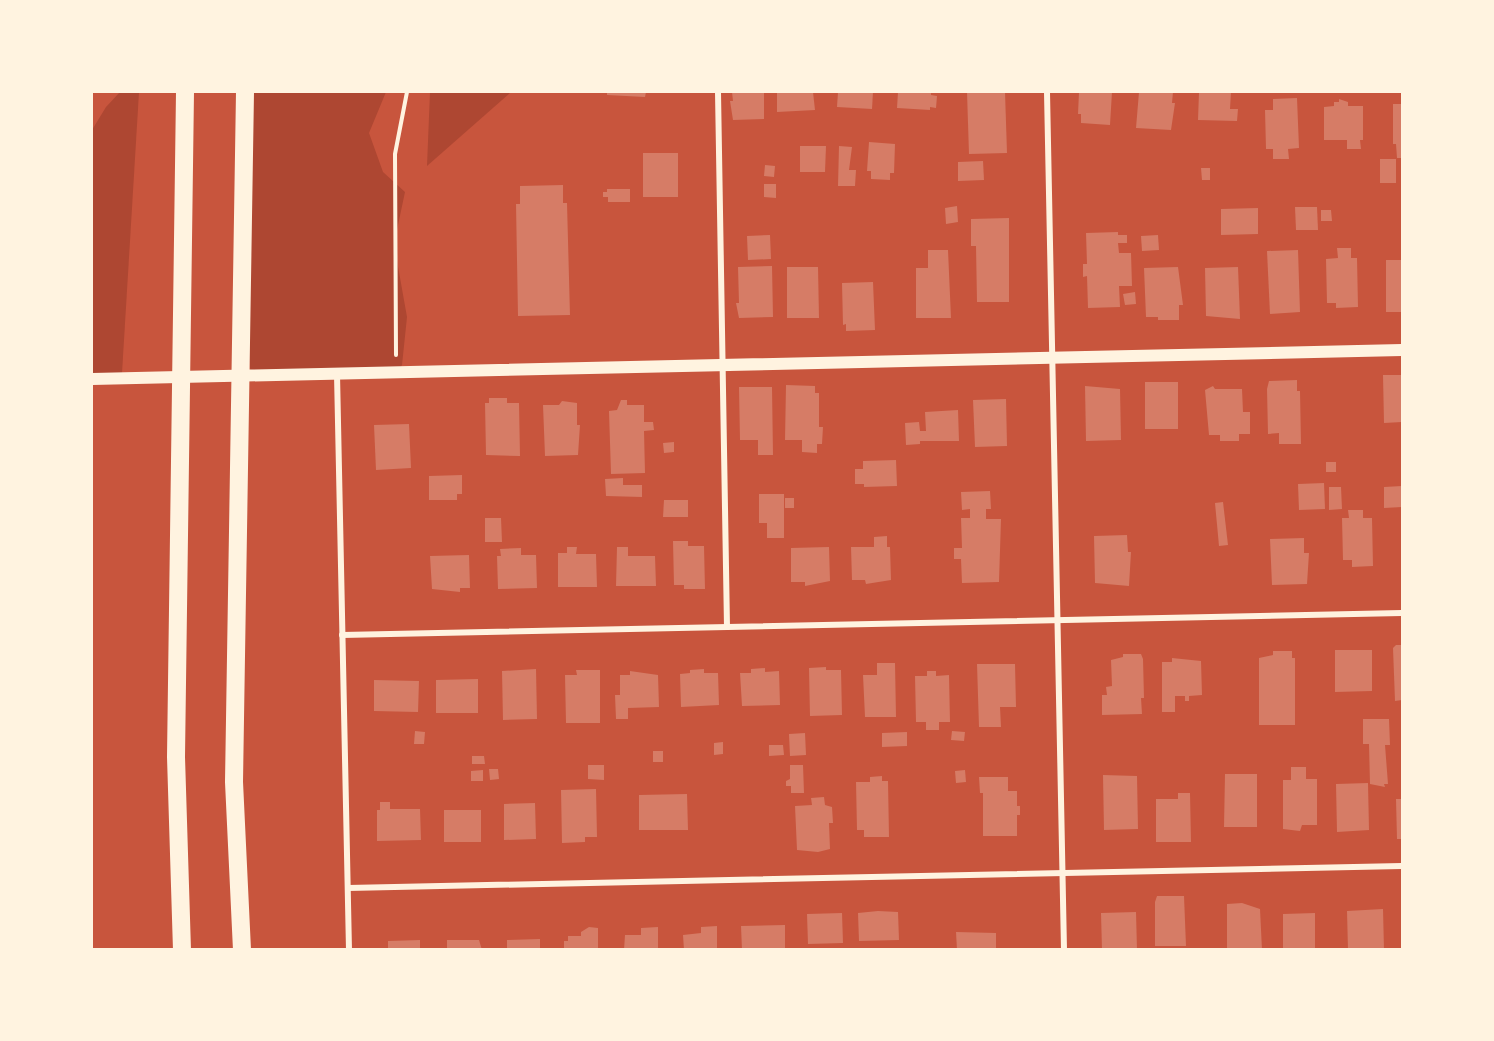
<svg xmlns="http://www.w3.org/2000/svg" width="1494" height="1041" font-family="Inter,sans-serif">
	<rect width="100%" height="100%" fill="#c8553d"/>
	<!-- green -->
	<g fill="#ae4732">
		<path d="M120,92H139L122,373L92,381V130L106,107Z"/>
		<path d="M252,92H386L369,133L383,172L405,192L394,244L407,317L402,365L398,371L251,375L249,359Z"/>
		<path d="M430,92H511L427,166Z"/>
	</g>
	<!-- building -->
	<g fill="#d67c66">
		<path d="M607,92H646L645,97L607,95Z"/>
		<path d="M732,92H764V119L733,120L730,101H733Z"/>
		<path d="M777,92H813L815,110L777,112Z"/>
		<path d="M838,92H873L872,109L837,107Z"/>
		<path d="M898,92H931V95L937,96L936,108L930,107V110L897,108Z"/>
		<path d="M967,92H1005L1007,153L969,154Z"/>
		<path d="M1079,92H1112L1110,125L1081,123V114H1078Z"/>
		<path d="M1139,92H1173L1172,103H1175L1171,130L1136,128Z"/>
		<path d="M1199,92H1231L1230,109H1238L1237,121L1198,120Z"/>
		<path d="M1297,98L1299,148L1288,149L1289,159H1273V149H1266L1265,110H1273V99Z"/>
		<path d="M1339,99L1348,102V106H1363V140H1360L1361,149H1347V140H1324V107L1334,106V102H1339Z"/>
		<path d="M1393,104H1402V158H1397L1396,144H1393Z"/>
		<path d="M869,142L895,144L894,173H890V180L871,179V171H867Z"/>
		<path d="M800,146H826L825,172H800Z"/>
		<path d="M839,146L852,147L849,170H856L855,186H838Z"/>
		<rect x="643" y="153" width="35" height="44"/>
		<rect x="1380" y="159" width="16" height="24"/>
		<path d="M983,161L984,180L958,181V162Z"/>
		<path d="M765,165L775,166L774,177L764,176Z"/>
		<path d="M1201,168H1210V180H1202Z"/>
		<path d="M764,184H776V198L764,197Z"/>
		<path d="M563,185V203H567L570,315L518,316L516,204H520V186Z"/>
		<path d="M607,189H630V202H608V197H603V192H607Z"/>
		<path d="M957,206L958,222L946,224L945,208Z"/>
		<path d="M1295,207H1317L1318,230H1296Z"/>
		<path d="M1258,208V234L1221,235V209Z"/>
		<path d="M1321,210H1331L1332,221H1321Z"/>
		<path d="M1009,218V302H977L976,246H971V219Z"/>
		<path d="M1118,232V235H1127V243H1118L1119,253H1131L1132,286H1119L1120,307L1088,308L1087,276L1083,277V264H1087L1086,233Z"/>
		<path d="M770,235L771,259L748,260L747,236Z"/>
		<path d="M1158,235L1159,250L1142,251L1141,236Z"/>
		<path d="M1337,248H1351V258H1357L1358,307L1336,308V303H1327L1326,259L1338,258Z"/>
		<path d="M928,250H948L951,318H916V268H928Z"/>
		<path d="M1298,250L1300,312L1270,314L1267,251Z"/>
		<rect x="1386" y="260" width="16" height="52"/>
		<path d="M772,266L773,317L739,318L736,303H739L738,267Z"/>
		<path d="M787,267H818L819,318H787Z"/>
		<path d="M1178,267L1183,305H1179V320H1158V317H1146L1144,268Z"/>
		<path d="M1238,267L1240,319L1206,316L1205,268Z"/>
		<path d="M873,282L875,330L846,331V324L843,325L842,283Z"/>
		<path d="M1135,292L1136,304L1125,305L1123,294Z"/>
		<path d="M1383,375H1402V422L1384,423Z"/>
		<path d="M1297,380V391H1300L1301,444H1279V433L1268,434L1267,389L1269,381Z"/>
		<rect x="1145" y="382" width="33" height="47"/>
		<path d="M786,385L815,386V393H819V427H823L822,444H817V453L802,452V440H785Z"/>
		<path d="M1085,386L1120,389L1121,440L1086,441Z"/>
		<path d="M1213,386L1215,389H1242L1243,412H1250V434H1239V441H1220V435H1209L1205,390Z"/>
		<path d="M739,387H772L773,455H758V440H740Z"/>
		<path d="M489,398H507V403H519L520,456L486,455L485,403H489Z"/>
		<path d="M1006,399L1007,446L975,447L973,400Z"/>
		<path d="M621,400H627V405H644V422H653L654,430L644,431L645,473L611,474L609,411L617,410Z"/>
		<path d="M562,401L577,403V425H580L578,455L545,456L543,405H559Z"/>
		<path d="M958,410L959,441H920V444L906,445L905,423L919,422L920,431H926L925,412Z"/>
		<path d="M409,424L411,468L376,470L374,425Z"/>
		<path d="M674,442V452L664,453L663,443Z"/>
		<path d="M896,460L897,486L864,487V484H855V469H863V461Z"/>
		<rect x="1326" y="462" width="10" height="10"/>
		<path d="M462,475V494H457V500H429V476Z"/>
		<path d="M623,478V485H642V497L606,496L605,479Z"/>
		<path d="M1324,483L1325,509L1299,510L1298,484Z"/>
		<path d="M1402,486V507L1384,508V487Z"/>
		<path d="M1329,487H1341L1342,509L1329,510Z"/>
		<path d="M990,491L991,509H986V519H1001L999,582L962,583L961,559H954V548H962L961,518H970V509L962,510L961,492Z"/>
		<path d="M759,494H784V538H767V523H759Z"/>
		<rect x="785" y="498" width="9" height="10"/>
		<path d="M664,500H688V517H663Z"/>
		<path d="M1223,502L1228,545L1219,546L1215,503Z"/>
		<path d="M1348,510H1363V518H1372L1373,566L1352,567V560H1343L1342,518H1349Z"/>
		<path d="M485,518H501L502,542H485Z"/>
		<path d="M1127,535L1128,552H1131L1129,586L1095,583L1094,536Z"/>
		<path d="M887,536V547H890L891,580L866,584L865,580H852L851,547H874V537Z"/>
		<path d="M1304,538V553H1309L1307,584L1272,585L1270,539Z"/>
		<path d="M673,541H688V546H704L705,589H684V585H674Z"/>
		<path d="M567,547H577L576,554H596L597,587H558V553H567Z"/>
		<path d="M617,547H628V556H655L656,586H616Z"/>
		<path d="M829,547L830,581L805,586V582H791V548Z"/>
		<path d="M521,548V555H536L537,588L498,589L497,556H501L500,549Z"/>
		<path d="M469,555L470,588H460V592L432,589L430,556Z"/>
		<path d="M1396,645H1402V700L1395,701L1393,648Z"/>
		<path d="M1335,650H1372V691L1335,692Z"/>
		<path d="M1273,651H1292V658H1295V725H1259V658L1273,655Z"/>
		<path d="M1123,654H1141L1143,659L1144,698H1141L1142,714L1102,715V695H1107L1106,687L1112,686L1111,660L1123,657Z"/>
		<path d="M1172,658L1201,661L1202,695L1189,696V701H1185V696H1175V712H1162V662H1172Z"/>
		<path d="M877,663H895L896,717H865L863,675H877Z"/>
		<path d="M977,664H1015L1016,707H1000L1001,727H979Z"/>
		<path d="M826,667V670H841L842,715L810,716L809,668Z"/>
		<path d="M765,668V672L779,671L780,705L742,706L740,673H751V669Z"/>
		<path d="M536,669L537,719L503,720L502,671Z"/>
		<path d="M704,669V673H718L719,705L681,707L680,674L690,673V670Z"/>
		<path d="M576,670H600V723H566L565,675H577Z"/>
		<path d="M630,671L658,675L659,707L628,708V719H616L615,695H620V675H630Z"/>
		<path d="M927,671H936V676L949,675L950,722H939V730H926V722H916L915,676H927Z"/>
		<path d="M478,679V713H436V680Z"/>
		<path d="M374,680L419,681L418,712L374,711Z"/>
		<path d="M1363,719H1389L1390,745H1385L1388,784H1384L1385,787L1370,784L1369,744H1363Z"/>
		<path d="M415,731L425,732L424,744H414Z"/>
		<path d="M952,731L965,732L964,741L951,740Z"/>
		<path d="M907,732V746L882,747V733Z"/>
		<path d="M805,733L806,755L790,756L789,734Z"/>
		<path d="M723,742V754L714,755V743Z"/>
		<path d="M769,745H783L784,755L769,756Z"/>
		<rect x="653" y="751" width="10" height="11"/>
		<path d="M472,756H484L485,764H472Z"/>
		<path d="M588,765H604V780L588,779Z"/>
		<path d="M790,765H803L804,793H791V786H786V781L790,779Z"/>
		<path d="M1291,767H1306V779H1317V825H1302L1300,831L1283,829V780H1291Z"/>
		<path d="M489,769H498L499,779L490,780Z"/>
		<path d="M483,770V781H471V771Z"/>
		<path d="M965,770L966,782L956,783L955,771Z"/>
		<path d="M1225,774H1257V827H1224Z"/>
		<path d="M1103,775L1137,776L1138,829L1104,830Z"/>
		<path d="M882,776V781H888L889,837H864V830H857L856,782H870V777Z"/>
		<path d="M979,777H1008V791H1017V806H1020V815H1017V836H983V793H980Z"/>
		<path d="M1368,783L1369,830L1337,832L1336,784Z"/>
		<path d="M596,789L597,837H585V842L562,843L561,790Z"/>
		<path d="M1178,793H1190L1191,842H1156V799H1178Z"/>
		<path d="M687,794L688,830H639V795Z"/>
		<path d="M824,797L825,805L832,807L833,823H829L830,849L818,852L797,850L795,806L812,805L811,798Z"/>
		<path d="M1396,799H1402V839H1397Z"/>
		<path d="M380,802H390V809H420L421,840L377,841V810H380Z"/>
		<path d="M535,803L536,839L504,840V804Z"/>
		<rect x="444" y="810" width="37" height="32"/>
		<path d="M1157,896H1184L1186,946H1155V902Z"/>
		<path d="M1242,903L1260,909L1262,950H1227V904Z"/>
		<path d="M1383,909L1384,950H1348L1347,911Z"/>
		<path d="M878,911L898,912L899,940L859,941L858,913Z"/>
		<path d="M1136,912L1137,950H1102L1101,913Z"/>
		<path d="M842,913L843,943L808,944L807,914Z"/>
		<path d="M1315,913V950H1283V914Z"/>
		<path d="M785,925V950H742L741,926Z"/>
		<path d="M717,926V950H684L683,935L701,933V927Z"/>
		<path d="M589,927L598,928V950H564V941H568V936H581V932Z"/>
		<path d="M658,927V950H624L625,935H641V928Z"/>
		<path d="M956,932L996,933V950H957Z"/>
		<path d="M540,939V950H507V940Z"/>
		<path d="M420,940V950H388V941Z"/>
		<path d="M447,940H479L482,950H447Z"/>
	</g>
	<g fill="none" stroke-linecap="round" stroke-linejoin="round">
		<!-- path -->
		<path stroke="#fff3e0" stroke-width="4" d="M396,355L395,154L407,92"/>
		<!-- minor -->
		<g stroke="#fff3e0" stroke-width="6">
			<path d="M718,92L727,627"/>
			<path d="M1047,92L1064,950"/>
			<path d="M337,374L349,950"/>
			<path d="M342,635L1402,613"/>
			<path d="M348,888L1402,866"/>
		</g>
		<!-- secondary -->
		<path stroke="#fff3e0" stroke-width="12" d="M92,379L1402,350"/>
		<!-- motorway -->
		<g stroke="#fff3e0" stroke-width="18">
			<path d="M182,950L176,757L185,92"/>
			<path d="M242,950L234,782L245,92"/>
		</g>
	</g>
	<!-- border -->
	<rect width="1494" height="1041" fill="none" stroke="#fff3e0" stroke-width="186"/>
</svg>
